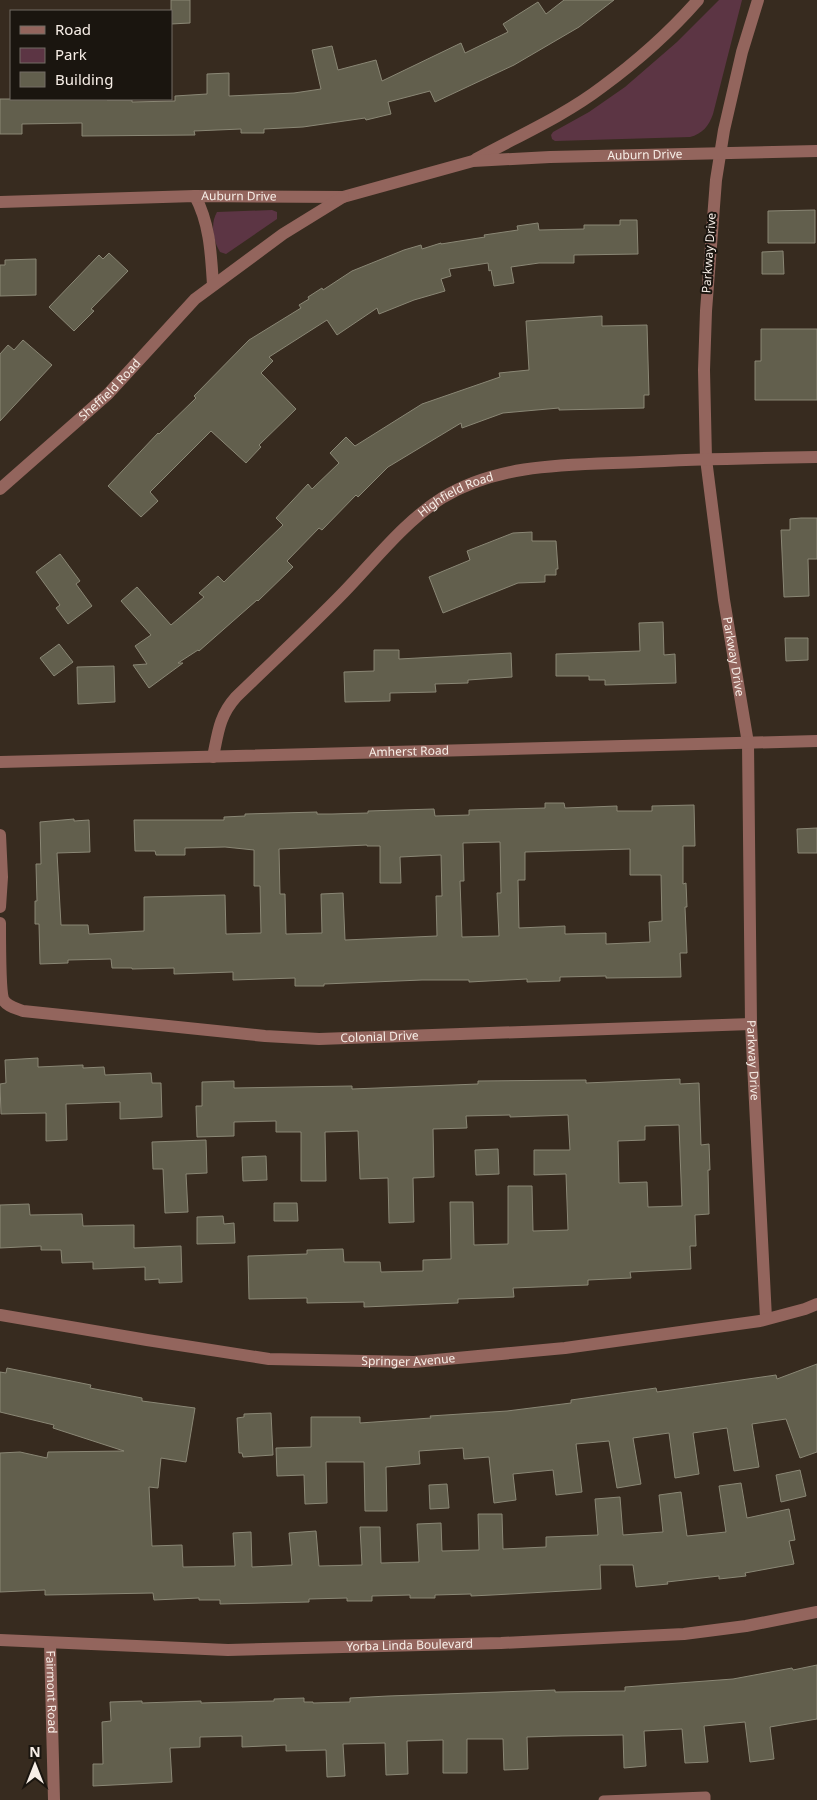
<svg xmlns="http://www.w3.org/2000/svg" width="817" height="1800" font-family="'Noto Sans',sans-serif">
	<rect width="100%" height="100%" fill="#372b1f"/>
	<!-- green -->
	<g fill="#5c3544">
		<path d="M719,0H742L713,114C709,126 702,134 690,137L555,141L552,139L551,135L553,132L589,112L625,87L677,42Z"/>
		<path d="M272,210L277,212V219L226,254L220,252C213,240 210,224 217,212Z"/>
	</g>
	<!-- building -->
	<g fill="#625f4d" stroke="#8a8775" fill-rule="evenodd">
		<path d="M171,0H190V23L171,24Z"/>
		<path d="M564,0H614L579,27L514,65L435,102L430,91L388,102L391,114L366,120L365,118L303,127L264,129V133H241V129L194,131L195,135L82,136V123L22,124V134H0V99H107V100H132V102L175,101V96L207,94V74L229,73V96L294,93L321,89L312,50L332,46L338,70L376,60L382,81L461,43L465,53L508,32L503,24L538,2L546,14Z"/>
		<path d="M815,210V243H768V211Z"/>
		<path d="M620,220H637L638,254L574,255V263H539L511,267L514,283L494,286L491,270L489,271L488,263L449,269L451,276L441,279L445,291L414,300L379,314L377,308L337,335L327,320L269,357L273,361L261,373L296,409L259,445L261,447L246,463L211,431L150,492L158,501L141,517L108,486L158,433L159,434L196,398L194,396L249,340L301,308L299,305L309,299L308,297L322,288L323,290L352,271L404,250L421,245L422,249L441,243V244L485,237L484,235L518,230L517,226L538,223L539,230L584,229V225H620Z"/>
		<path d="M783,251L784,274H762V252Z"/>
		<path d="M109,253L128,271L91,309L94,311L74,331L49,307L99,255L103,259Z"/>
		<path d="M36,259V295L0,296V265H5V260Z"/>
		<path d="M602,316V326L647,325L649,395H644V408L559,410V408L503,413L462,428L461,423L388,467L358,497L356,495L322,530L319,528L287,561L293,567L258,601L257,600L199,651L198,650L178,663H183L149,688L133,665L147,664L135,646L151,635L121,601L137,587L171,625L204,597L199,593L218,576L224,582L283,525L276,518L308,484L312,489L339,463L330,453L346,437L355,446L422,404L500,377L499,373L529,370L526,321Z"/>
		<path d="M761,329H817V400H755V361H761Z"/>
		<path d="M23,340L52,365L0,421V354L8,345L14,350Z"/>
		<path d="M801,518H817V559H808L809,596L784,597L781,530H790V519Z"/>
		<path d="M532,532V541H556L558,569H556V575H545V582L518,583L443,613L429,577L470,560L467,551L513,533Z"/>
		<path d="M60,554L80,581L76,584L92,606L68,624L56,608L60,605L36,572Z"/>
		<path d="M663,622L664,655L675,654L676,683L605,685V680H589V676H556V654L640,651L639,623Z"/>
		<path d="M785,638H808V660L786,661Z"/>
		<path d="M59,644L73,662L54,676L40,658Z"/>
		<path d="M374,650H399V659L511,653L512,677L468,680V683L435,684L436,692L390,693V701L345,702L344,672L374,671Z"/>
		<path d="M114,666L115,702L78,704L77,667Z"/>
		<path d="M545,803H564L565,808L617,806V811H652V806L694,805L695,846H683V884L686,883L687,907H685L687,953H680L681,977L606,978V976L560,977V981L527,982V979L469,982V980H422L324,984V986H295V978L233,980V972L174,974V968L132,969V968H112L111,959L68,960V963L40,964L39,924H35V901H37L36,864H41L40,822L74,819V821L89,820L90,852L57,853L61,925H88L89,934L144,931V897L225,895L226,934L261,933L260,886H254V850L225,847L185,848V855H156L155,851H135L134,820H224V817L245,816V814L317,812V814H332L368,813V811L434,809L435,816L469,815V810L545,808ZM500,842L501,893H497L499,936L462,937L460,881H464L463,843ZM367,845V846H380V883H401L400,857L441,855L442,896H436L437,936L345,940L343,893L321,894L322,933L286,934L285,894H280L279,849ZM630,849V875H661L662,921L649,922L650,942L606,944V933L565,934V926L519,928L518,880H525V852Z"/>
		<path d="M817,828V853H798L797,829Z"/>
		<path d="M38,1058V1067L83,1065V1068L104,1067L105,1075L151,1073L152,1083H161L162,1117L120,1119V1102L66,1104L67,1140L46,1141V1113L1,1114L0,1084L6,1083L5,1060Z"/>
		<path d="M680,1079V1084L699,1083L701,1145L709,1144L710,1170H708L709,1214L695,1215L696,1246H690L691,1269L630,1272L631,1278L588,1280V1285L513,1288L514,1297L458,1299V1303L364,1307V1302L307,1303V1298L249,1299L248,1256L307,1254V1250L343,1249L344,1262H380L381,1272L423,1271V1260L451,1259L450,1202H473L474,1245L508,1244V1186H532L533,1231L568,1230L566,1174L534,1175V1150H570L568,1115L510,1117V1115L466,1116L467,1128L433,1129L434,1177L413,1178L414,1222L389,1223L388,1178L360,1179L358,1131L325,1132L326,1181H301V1132H276V1121L234,1122V1136L197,1137L196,1106H202V1082L234,1081V1088L352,1086V1089L478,1084V1081L586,1080V1083ZM679,1125L682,1206L648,1207L647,1182L619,1183L618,1141L645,1140V1126Z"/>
		<path d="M206,1140L207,1173L186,1174L188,1212L165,1213L163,1169H153L152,1142Z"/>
		<path d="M498,1149L499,1174L476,1175L475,1150Z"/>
		<path d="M266,1156L267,1180L243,1181L242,1157Z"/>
		<path d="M274,1203H297L298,1221H274Z"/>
		<path d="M29,1204L30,1215L82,1214L83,1226L134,1225V1248L181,1246L182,1282L159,1283V1279L145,1280V1267L93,1269V1262L62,1263L61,1250H41V1246L0,1248V1205Z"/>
		<path d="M223,1216L224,1224L234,1223L235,1243L197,1244V1217Z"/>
		<path d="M817,1364V1452L800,1458L786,1419L752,1424L759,1467L734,1471L727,1428L693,1433L699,1474L675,1478L669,1433L633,1438L641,1484L617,1488L609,1441L576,1444L582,1492L556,1495L553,1470L513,1474L516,1500L494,1503L489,1457L464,1459L463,1448L419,1451L420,1464L386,1467L387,1511H365L364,1462H326L327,1503L305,1504L304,1475L277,1476L276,1448L311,1447V1417H360V1423L431,1418L430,1416L507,1411L571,1403V1400L656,1388L657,1392L776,1375L777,1379Z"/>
		<path d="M7,1368L91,1385L90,1388L142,1398V1401L195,1408L186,1462L161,1458L158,1488L149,1487L152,1546L182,1545L183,1567L235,1566L233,1533L251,1532L252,1567L292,1565L289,1533L316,1531L319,1566L362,1565L360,1527H380L381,1563L419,1562L417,1524L441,1523L442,1551L479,1550L478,1514H502L503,1549L546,1547V1537L598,1535L595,1499L620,1497L623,1535L663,1532L659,1495L681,1492L687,1536L726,1532L719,1486L741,1483L747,1518L789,1509L795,1540L789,1541L794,1564L745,1573L746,1576L719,1579V1576L667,1582L668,1584L636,1587L633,1565H600L601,1589L492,1595L471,1596V1594L435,1595V1598H410V1595L372,1596V1601H347V1598L309,1599V1602L220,1604V1600H199V1598L154,1600L153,1593L45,1595V1590L0,1592V1453L20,1452L47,1458L48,1452L124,1451L53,1428L54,1425L0,1412V1372L6,1373Z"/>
		<path d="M271,1413L273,1455L243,1457L242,1453H239L237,1418L244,1417V1414Z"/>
		<path d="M800,1470L806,1496L781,1502L776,1475Z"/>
		<path d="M447,1484L449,1508L430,1509L429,1485Z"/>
		<path d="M817,1665V1719L770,1727L774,1759L750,1762L745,1722L704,1726L708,1762L685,1763L682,1729L644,1731L646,1766L624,1768L623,1735L562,1736L527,1737L528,1769L504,1770L503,1739H467V1773H443V1740L407,1741L408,1774L386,1775L385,1743L343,1744L345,1776L327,1777L326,1750L286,1751V1745L242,1747V1736L200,1737V1747L170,1748L172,1782L93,1786V1764H103L102,1722L111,1721L110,1702L142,1701V1703L201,1701V1703L274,1701V1699L304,1698V1702H313V1703L350,1702V1698L388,1696L555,1690V1692L625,1691V1687L733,1679L792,1668L793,1670Z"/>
	</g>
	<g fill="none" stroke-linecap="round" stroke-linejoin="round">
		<!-- service -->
		<path stroke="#93655d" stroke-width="9" d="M603,1800L706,1796V1800"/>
		<!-- minor -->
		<g stroke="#93655d" stroke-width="12">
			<path id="s1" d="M758,0L742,52L724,130L716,180L706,311L704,370L706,459L724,600L748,743L751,1024L766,1318"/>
			<path d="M476,159C518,136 564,116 602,87C636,62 670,32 698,0"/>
			<path d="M195,196C210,224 211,254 213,285"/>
			<path id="s2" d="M0,202L195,196L343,197L473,161L550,157L817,151"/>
			<path id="s3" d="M0,489L108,394L195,299L283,234L343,197"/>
			<path id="s4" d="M213,757C218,733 219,716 236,697C272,662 309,628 344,592C375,560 404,522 442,498C501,462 573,465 640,462C699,459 758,458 817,457"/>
			<path id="s5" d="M0,762L817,741"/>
			<path d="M0,835L2,877L0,907"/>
			<path id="s6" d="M0,923C0,938 0,989 3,999C7,1007 16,1008 23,1011L265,1036L319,1039L751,1024"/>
			<path id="s7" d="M0,1315L147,1340L269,1359L414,1362L565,1348L760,1321L805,1309L817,1304"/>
			<path id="s8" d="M0,1640L228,1650L501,1643L684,1634L746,1626L817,1612"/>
			<path id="s9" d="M50,1643L54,1800"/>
		</g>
	</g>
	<g text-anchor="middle" stroke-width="4" stroke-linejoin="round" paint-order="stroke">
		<!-- street labels -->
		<g font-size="12" fill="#f7eee7" stroke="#1a150f">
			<text dy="4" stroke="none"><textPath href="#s2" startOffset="650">Auburn Drive</textPath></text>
			<text dy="4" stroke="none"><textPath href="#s2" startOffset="239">Auburn Drive</textPath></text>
			<text transform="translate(709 253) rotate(-86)" y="4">Parkway Drive</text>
			<text dy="4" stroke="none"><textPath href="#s3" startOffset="148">Sheffield Road</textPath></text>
			<text dy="4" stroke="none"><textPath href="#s4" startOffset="366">Highfield Road</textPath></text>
			<text dy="4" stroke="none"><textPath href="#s1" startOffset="664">Parkway Drive</textPath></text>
			<text dy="4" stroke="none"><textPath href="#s5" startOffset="409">Amherst Road</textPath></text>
			<text dy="4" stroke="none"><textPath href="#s6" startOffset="458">Colonial Drive</textPath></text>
			<text dy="4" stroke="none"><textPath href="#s1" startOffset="1069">Parkway Drive</textPath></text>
			<text dy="4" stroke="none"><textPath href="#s7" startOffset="412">Springer Avenue</textPath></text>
			<text dy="4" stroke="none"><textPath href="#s8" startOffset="410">Yorba Linda Boulevard</textPath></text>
			<text dy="4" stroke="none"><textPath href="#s9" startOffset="49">Fairmont Road</textPath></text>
		</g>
	</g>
	<!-- legend -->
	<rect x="10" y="10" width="162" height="90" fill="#1a150f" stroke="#726c65"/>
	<rect x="20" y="26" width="25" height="8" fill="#93655d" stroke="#726c65"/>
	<text x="55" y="35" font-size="15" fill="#f7eee7">Road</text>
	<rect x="20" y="48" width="25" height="15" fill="#5c3544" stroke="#726c65"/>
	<text x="55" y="60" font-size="15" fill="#f7eee7">Park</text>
	<rect x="20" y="72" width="25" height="15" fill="#625f4d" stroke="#726c65"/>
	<text x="55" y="85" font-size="15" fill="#f7eee7">Building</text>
	<!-- north arrow -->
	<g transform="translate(35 1765)" stroke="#1a150f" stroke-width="4" paint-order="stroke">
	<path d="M0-4L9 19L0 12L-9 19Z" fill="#f7eee7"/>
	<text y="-8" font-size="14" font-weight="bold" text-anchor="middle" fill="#f7eee7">N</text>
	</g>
</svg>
